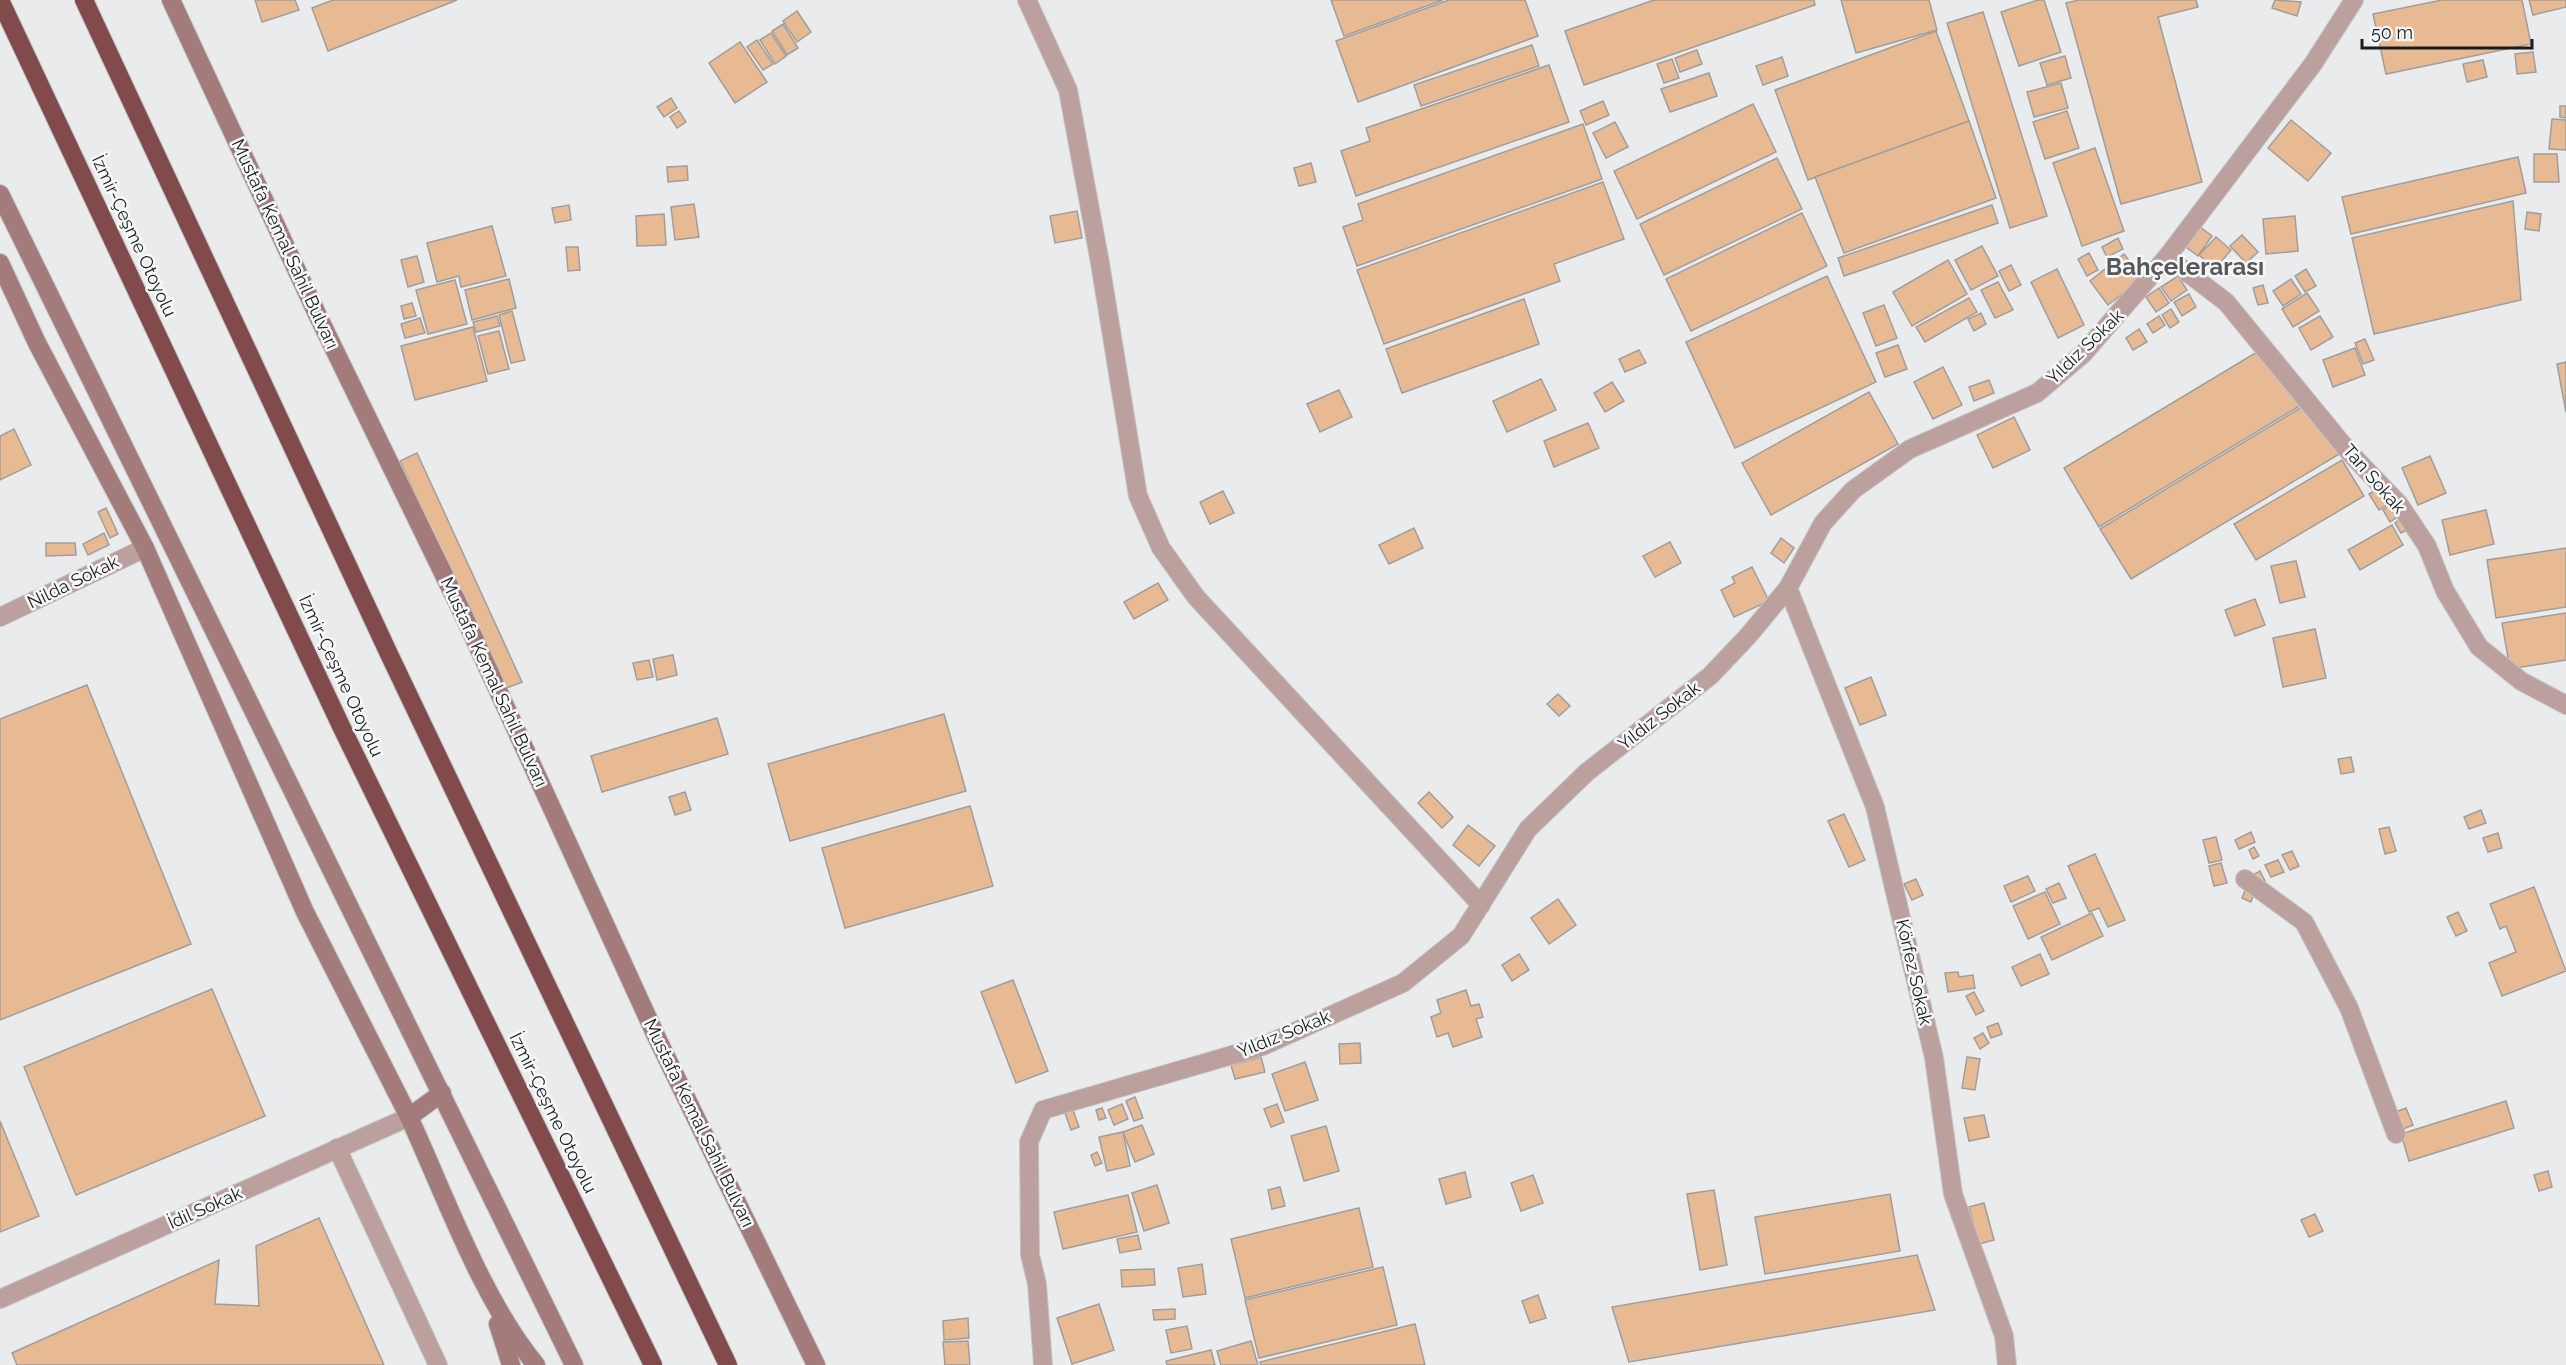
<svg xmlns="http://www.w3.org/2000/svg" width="2566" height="1365" font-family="Raleway,sans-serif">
	<rect width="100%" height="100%" fill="#e9ebed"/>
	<!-- building -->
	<g fill="#e8ba94" stroke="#a09e9c" stroke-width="1.5">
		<path d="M255,0H295L299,10L262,22Z"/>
		<path d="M333,0H457L328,51L312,8Z"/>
		<path d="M1331,0H1443L1344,36Z"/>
		<path d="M1449,0H1525L1538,36L1358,102L1336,41Z"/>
		<path d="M1654,0H1814L1815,5L1584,85L1565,31Z"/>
		<path d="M1841,0H1929L1937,30L1856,53Z"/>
		<path d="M2038,0H2044L2061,52L2019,66L2001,12Z"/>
		<path d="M2079,0H2196L2198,7L2158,17L2202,182L2121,204L2066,3Z"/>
		<path d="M2275,0L2301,2L2297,16L2272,8Z"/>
		<path d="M2442,0H2522L2531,44L2386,74L2373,14Z"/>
		<path d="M2529,0H2566V7L2533,15Z"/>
		<path d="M797,11L811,32L797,42L783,21Z"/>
		<path d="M1983,12L2047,216L2010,228L1947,23Z"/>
		<path d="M783,24L798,48L787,55L772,31Z"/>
		<path d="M1936,31L1969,121L1808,180L1775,90Z"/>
		<path d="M771,33L786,56L775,64L760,40Z"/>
		<path d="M757,40L773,64L763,70L747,47Z"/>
		<path d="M740,42L767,82L735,103L709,63Z"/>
		<path d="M1532,45L1539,66L1421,106L1414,85Z"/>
		<path d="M1697,50L1702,64L1680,72L1675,58Z"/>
		<path d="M2533,52L2536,72L2517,74L2515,54Z"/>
		<path d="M2065,56L2071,78L2047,85L2040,63Z"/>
		<path d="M1782,57L1788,76L1763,85L1756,66Z"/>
		<path d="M1672,59L1679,78L1664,83L1657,64Z"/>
		<path d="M2483,60L2487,77L2467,82L2463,64Z"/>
		<path d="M1549,65L1569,122L1356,196L1341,151L1370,141L1366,128Z"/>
		<path d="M1709,73L1717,96L1670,112L1661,89Z"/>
		<path d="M2061,83L2068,108L2034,117L2027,92Z"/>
		<path d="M671,98L677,108L664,117L657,107Z"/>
		<path d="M1603,101L1609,115L1586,125L1580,111Z"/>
		<path d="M1753,104L1776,152L1637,219L1614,171Z"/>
		<path d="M2560,106H2566V118L2560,117Z"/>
		<path d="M679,111L686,122L677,128L670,117Z"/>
		<path d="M2067,111L2079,148L2045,159L2033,122Z"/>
		<path d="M2552,119L2566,120V150L2549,149Z"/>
		<path d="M2291,120L2331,153L2308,181L2268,148Z"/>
		<path d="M1969,121L1996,198L1844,253L1815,177Z"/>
		<path d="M1615,122L1628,147L1606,158L1593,133Z"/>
		<path d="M1583,124L1602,179L1357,266L1343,227L1363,220L1358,204Z"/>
		<path d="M2095,148L2124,231L2082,246L2053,163Z"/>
		<path d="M2534,154H2557L2559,182H2534Z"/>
		<path d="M2518,157L2526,193L2351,234L2342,197Z"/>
		<path d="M1777,158L1802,209L1664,275L1640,224Z"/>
		<path d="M1311,163L1316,182L1299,186L1294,168Z"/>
		<path d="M687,166L688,180L668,182L667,167Z"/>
		<path d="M1603,182L1624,239L1554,264L1560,281L1384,344L1357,270Z"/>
		<path d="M2513,201L2521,300L2374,334L2352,238Z"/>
		<path d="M694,204L699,237L675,240L671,207Z"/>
		<path d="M569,205L571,220L555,223L552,208Z"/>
		<path d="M1992,205L1998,223L1844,276L1838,258Z"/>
		<path d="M1077,211L1082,238L1055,243L1050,216Z"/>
		<path d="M2527,212L2541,214L2539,231L2525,229Z"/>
		<path d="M1802,213L1827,266L1691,331L1666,279Z"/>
		<path d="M664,214L666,245L637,246L636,216Z"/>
		<path d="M2295,216L2298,251L2266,254L2263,219Z"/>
		<path d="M492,226L506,276L461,287L459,276L437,282L427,243Z"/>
		<path d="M2200,227L2212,236L2198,256L2186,247Z"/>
		<path d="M2242,235L2258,252L2246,263L2230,246Z"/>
		<path d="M2216,237L2231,250L2215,269L2199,255Z"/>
		<path d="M2118,238L2123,249L2107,257L2102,247Z"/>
		<path d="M1982,246L1998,276L1971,290L1955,260Z"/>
		<path d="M566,247H578L580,270L568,271Z"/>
		<path d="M2089,253L2098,270L2087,276L2078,259Z"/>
		<path d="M2124,254L2143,278L2108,305L2090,281Z"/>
		<path d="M417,256L424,282L408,287L401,260Z"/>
		<path d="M1948,260L1967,294L1912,326L1893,292Z"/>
		<path d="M2011,265L2021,285L2009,291L1999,271Z"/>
		<path d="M2057,269L2084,325L2058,338L2031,282Z"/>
		<path d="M2306,269L2316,286L2305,292L2295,276Z"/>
		<path d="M1827,276L1876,382L1735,448L1686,342Z"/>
		<path d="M2178,276L2187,290L2171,301L2161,287Z"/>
		<path d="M509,279L516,308L472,320L465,290Z"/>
		<path d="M2291,279L2301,294L2283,306L2273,291Z"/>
		<path d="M455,280L467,324L428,334L416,290Z"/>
		<path d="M1998,282L2013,310L1995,318L1981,290Z"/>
		<path d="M2263,285L2268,303L2258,305L2253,288Z"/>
		<path d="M2159,288L2169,303L2156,312L2146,297Z"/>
		<path d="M2307,293L2319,311L2293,327L2282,309Z"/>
		<path d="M2189,294L2196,307L2182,316L2174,302Z"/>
		<path d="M1969,298L1977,312L1925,342L1916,327Z"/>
		<path d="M1524,299L1539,344L1402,393L1386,349Z"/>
		<path d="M412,303L416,316L404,319L401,306Z"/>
		<path d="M1884,305L1897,338L1876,346L1863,313Z"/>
		<path d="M2171,309L2179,322L2170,328L2162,315Z"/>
		<path d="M512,311L525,360L511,363L499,315Z"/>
		<path d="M1981,313L1986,324L1974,331L1968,319Z"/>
		<path d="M497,316L500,326L476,332L473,322Z"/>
		<path d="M2159,316L2165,325L2153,333L2147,324Z"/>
		<path d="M2320,316L2333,337L2311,350L2299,328Z"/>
		<path d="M420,318L425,333L405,338L401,324Z"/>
		<path d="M473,327L487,381L415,400L401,346Z"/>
		<path d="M2139,329L2147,342L2133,350L2126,338Z"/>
		<path d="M499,331L509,369L488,374L478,336Z"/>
		<path d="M2365,339L2374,360L2363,364L2355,343Z"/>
		<path d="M1898,345L1907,369L1885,377L1876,353Z"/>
		<path d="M2355,348L2365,375L2333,387L2323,360Z"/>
		<path d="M2262,349L2306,402L2099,527L2064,468Z"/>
		<path d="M1639,350L1646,363L1625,372L1619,359Z"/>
		<path d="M2566,362V412L2557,364Z"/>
		<path d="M1943,367L1962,405L1933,419L1914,382Z"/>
		<path d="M1541,379L1556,410L1507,432L1493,401Z"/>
		<path d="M1989,380L1994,393L1974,401L1969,387Z"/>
		<path d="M1612,382L1624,401L1605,412L1594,393Z"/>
		<path d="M1339,390L1352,417L1320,432L1307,404Z"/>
		<path d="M1869,392L1898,444L1771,515L1742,463Z"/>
		<path d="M2307,404L2341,453L2131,579L2100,529Z"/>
		<path d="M2014,417L2030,450L1993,468L1977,435Z"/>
		<path d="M1588,423L1599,448L1554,467L1544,441Z"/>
		<path d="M14,429L31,465L0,480V436Z"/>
		<path d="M417,453L522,682L504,689L400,461Z"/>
		<path d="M2430,456L2446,493L2418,505L2402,468Z"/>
		<path d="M2342,460L2364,496L2256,560L2234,524Z"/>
		<path d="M2379,488L2389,504L2379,510L2369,494Z"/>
		<path d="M1223,491L1234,513L1210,524L1200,502Z"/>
		<path d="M2392,504L2399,516L2390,522L2383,510Z"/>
		<path d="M106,508L118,534L110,538L98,512Z"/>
		<path d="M2486,510L2494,544L2450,555L2442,520Z"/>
		<path d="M2402,518L2409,529L2401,533L2395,523Z"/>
		<path d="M2392,525L2403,545L2360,570L2348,550Z"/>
		<path d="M1414,528L1423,548L1389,564L1379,545Z"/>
		<path d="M104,533L109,545L88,555L83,544Z"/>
		<path d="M1781,538L1794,548L1784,563L1771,553Z"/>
		<path d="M1670,542L1681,563L1655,577L1643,556Z"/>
		<path d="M46,543H75L76,555L46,556Z"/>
		<path d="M2566,548V607L2496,618L2487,560Z"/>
		<path d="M2296,561L2305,597L2280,603L2271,566Z"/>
		<path d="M1752,567L1769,601L1734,617L1721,590L1735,583L1732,577Z"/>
		<path d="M1158,583L1168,600L1134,619L1124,602Z"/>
		<path d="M2255,599L2265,625L2235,636L2225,610Z"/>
		<path d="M2566,613V660L2510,669L2502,623Z"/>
		<path d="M2315,629L2326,678L2283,687L2273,638Z"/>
		<path d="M673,655L677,675L657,680L653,659Z"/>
		<path d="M649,660L653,677L637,680L633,663Z"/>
		<path d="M1871,677L1886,715L1860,725L1845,688Z"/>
		<path d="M87,685L191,944L0,1020V719Z"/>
		<path d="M1558,694L1570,706L1559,716L1547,704Z"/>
		<path d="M944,714L966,791L790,841L768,764Z"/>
		<path d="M717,718L728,754L602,792L591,756Z"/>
		<path d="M2351,757L2354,772L2341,774L2338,759Z"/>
		<path d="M685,792L691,810L675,815L669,797Z"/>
		<path d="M1429,792L1453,817L1442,828L1418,803Z"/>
		<path d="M970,806L993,886L845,928L822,848Z"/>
		<path d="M2481,810L2486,823L2469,829L2464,817Z"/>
		<path d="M1844,814L1865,860L1849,867L1828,821Z"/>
		<path d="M1468,825L1495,846L1479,866L1453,845Z"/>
		<path d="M2389,827L2396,851L2385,854L2379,829Z"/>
		<path d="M2251,832L2255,842L2239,849L2235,840Z"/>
		<path d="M2498,833L2502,848L2488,852L2483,838Z"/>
		<path d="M2216,837L2222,860L2209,863L2203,840Z"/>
		<path d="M2254,847L2259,856L2253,859L2249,850Z"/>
		<path d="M2292,851L2299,866L2290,870L2282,855Z"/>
		<path d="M2095,854L2125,920L2108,927L2099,908L2089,912L2068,866Z"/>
		<path d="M2278,860L2284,872L2271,877L2265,865Z"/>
		<path d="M2221,863L2227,883L2214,886L2209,866Z"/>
		<path d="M2260,871L2265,881L2257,886L2251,876Z"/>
		<path d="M2028,876L2035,891L2011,902L2004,886Z"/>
		<path d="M1916,879L1923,895L1912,900L1904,884Z"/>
		<path d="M2059,883L2066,898L2053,903L2046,889Z"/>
		<path d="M2247,885L2256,888L2251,902L2242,898Z"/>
		<path d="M2534,887L2566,971L2502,996L2489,963L2516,952L2506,926L2500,929L2490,904Z"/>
		<path d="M2045,892L2060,924L2028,939L2013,906Z"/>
		<path d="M1558,899L1576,925L1549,944L1531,918Z"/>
		<path d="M2458,912L2467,931L2456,936L2447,917Z"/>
		<path d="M2092,913L2103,936L2052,960L2041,937Z"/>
		<path d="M1519,954L1529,970L1512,981L1502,965Z"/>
		<path d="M2040,954L2049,974L2021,986L2012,967Z"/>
		<path d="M1958,972L1959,977L1973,975L1975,988L1948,992L1945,973Z"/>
		<path d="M1013,980L1048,1071L1016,1083L981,992Z"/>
		<path d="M212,989L265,1116L76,1195L24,1067Z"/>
		<path d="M1466,990L1471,1006L1479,1004L1483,1017L1476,1019L1482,1037L1453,1047L1448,1033L1437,1037L1431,1017L1441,1013L1437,1000Z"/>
		<path d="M1974,992L1984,1011L1976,1015L1966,996Z"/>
		<path d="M1998,1023L2002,1034L1991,1038L1987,1027Z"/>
		<path d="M1983,1033L1989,1043L1980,1049L1974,1038Z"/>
		<path d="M1360,1043L1361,1063L1340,1064L1339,1044Z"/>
		<path d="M1261,1057L1265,1072L1235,1079L1231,1065Z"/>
		<path d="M1967,1057L1980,1059L1975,1090L1962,1088Z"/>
		<path d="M1305,1062L1318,1100L1285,1111L1272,1074Z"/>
		<path d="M1135,1097L1143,1118L1134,1121L1126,1101Z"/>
		<path d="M2506,1101L2514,1128L2409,1161L2401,1134Z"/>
		<path d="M1122,1104L1128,1119L1114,1125L1108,1110Z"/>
		<path d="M1277,1104L1284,1122L1271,1127L1264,1109Z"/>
		<path d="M1102,1108L1106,1118L1099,1120L1096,1110Z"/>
		<path d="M2406,1108L2413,1125L2401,1130L2393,1113Z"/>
		<path d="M1073,1110L1079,1127L1071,1130L1065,1113Z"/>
		<path d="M1984,1115L1989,1137L1969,1141L1964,1118Z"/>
		<path d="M0,1121L39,1216L0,1232Z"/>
		<path d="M1142,1125L1154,1154L1135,1162L1123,1132Z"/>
		<path d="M1326,1126L1339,1171L1304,1181L1291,1136Z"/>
		<path d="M1123,1132L1130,1166L1107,1171L1099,1137Z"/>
		<path d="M1097,1152L1102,1163L1095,1166L1091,1155Z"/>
		<path d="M2548,1171L2552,1187L2539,1191L2534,1175Z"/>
		<path d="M1465,1172L1471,1197L1446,1204L1439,1179Z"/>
		<path d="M1533,1175L1543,1203L1521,1211L1511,1183Z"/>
		<path d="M1157,1185L1169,1223L1144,1231L1132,1193Z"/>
		<path d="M1280,1187L1285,1206L1272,1209L1268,1190Z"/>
		<path d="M1714,1190L1727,1265L1700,1270L1687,1194Z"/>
		<path d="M1890,1194L1900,1251L1765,1274L1755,1217Z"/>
		<path d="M1128,1195L1137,1232L1063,1249L1054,1212Z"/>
		<path d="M1984,1203L1994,1240L1979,1244L1969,1207Z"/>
		<path d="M1359,1208L1373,1267L1245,1298L1231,1239Z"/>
		<path d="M2315,1214L2323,1231L2309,1237L2301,1220Z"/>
		<path d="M319,1218L384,1365H17L12,1353L219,1260L215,1304L259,1306L256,1246Z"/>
		<path d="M1138,1235L1141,1249L1120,1253L1117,1239Z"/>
		<path d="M1917,1255L1935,1310L1629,1362L1612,1307Z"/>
		<path d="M1202,1264L1206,1294L1183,1297L1178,1268Z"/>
		<path d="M1383,1267L1397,1325L1259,1358L1245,1300Z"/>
		<path d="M1154,1269L1155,1285L1122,1287L1121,1270Z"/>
		<path d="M1538,1295L1546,1318L1530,1323L1522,1301Z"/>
		<path d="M1099,1304L1114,1350L1072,1364L1057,1318Z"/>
		<path d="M1175,1309V1319L1154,1320L1153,1310Z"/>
		<path d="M968,1318L969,1338L944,1340L943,1321Z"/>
		<path d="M1415,1324L1425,1365H1261L1260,1362Z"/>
		<path d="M1187,1326L1192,1349L1171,1353L1166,1330Z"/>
		<path d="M968,1341L970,1365H945L943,1342Z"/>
		<path d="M1251,1341L1258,1365H1221L1217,1351Z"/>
		<path d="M1211,1350L1215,1365H1167L1166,1361Z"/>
	</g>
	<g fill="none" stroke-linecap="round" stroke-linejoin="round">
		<!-- street casing -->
		<g stroke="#c4c6c8" stroke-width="20">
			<g id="street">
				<path d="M1027,0L1068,90L1100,263L1138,496L1161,548L1196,597L1481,905"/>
				<path d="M2167,257L2226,302L2349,452L2399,504L2427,546L2445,591L2479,647L2521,681L2566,705"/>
				<path d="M1788,588L1875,807L1934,1058L1953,1194L2004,1336L2007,1365"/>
				<path d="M0,617L145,548"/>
				<path d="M2245,879L2304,922L2349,1008L2396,1134"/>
				<path d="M337,1148L438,1365"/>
				<path d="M0,1299L409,1117"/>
				<path d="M1043,1365L1037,1284L1030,1255L1029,1142L1043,1110L1263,1046L1403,983L1461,936L1528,829L1587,772L1710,676L1748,636L1788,588L1823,523L1853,490L1910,449L2037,393L2083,354L2167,257L2313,64L2354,0"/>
			</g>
		</g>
		<!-- secondary casing -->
		<g stroke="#c4c6c8" stroke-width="20">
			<g id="secondary">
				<path d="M171,0L318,316L463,614L657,1038L816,1365"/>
				<path d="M0,194L574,1365"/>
				<path d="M0,263L37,343L145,548L305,912L409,1117L442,1093"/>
				<path d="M409,1117C445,1195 482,1300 536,1365"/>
				<path d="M498,1324L511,1365"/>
			</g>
		</g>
		<!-- highway casing -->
		<g stroke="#c4c6c8" stroke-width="20">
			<g id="highway">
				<path d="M0,0L341,726L653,1365"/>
				<path d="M84,0L389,654L728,1365"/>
			</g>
		</g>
		<!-- street -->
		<use href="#street" stroke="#bca09e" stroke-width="18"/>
		<!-- secondary -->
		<use href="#secondary" stroke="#a37b7a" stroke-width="18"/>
		<!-- highway -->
		<use href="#highway" stroke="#804b4a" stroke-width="18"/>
	</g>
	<g text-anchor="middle" stroke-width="5" stroke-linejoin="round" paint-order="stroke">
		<!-- street labels -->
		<g font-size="18" fill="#1b1c1d" stroke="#f6f8fa">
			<text transform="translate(134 236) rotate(65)" y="6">İzmir-Çeşme Otoyolu</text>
			<text transform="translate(285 244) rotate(65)" y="6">Mustafa Kemal Sahil Bulvarı</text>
			<text transform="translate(2085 347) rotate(-44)" y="6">Yıldız Sokak</text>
			<text transform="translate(2374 479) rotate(49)" y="6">Tan Sokak</text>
			<text transform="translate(73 582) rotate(-26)" y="6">Nilda Sokak</text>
			<text transform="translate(341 676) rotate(65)" y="6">İzmir-Çeşme Otoyolu</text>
			<text transform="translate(494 682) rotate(65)" y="6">Mustafa Kemal Sahil Bulvarı</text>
			<text transform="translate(1659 716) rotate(-38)" y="6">Yıldız Sokak</text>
			<text transform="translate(1914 972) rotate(77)" y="6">Körfez Sokak</text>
			<text transform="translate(1284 1034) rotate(-22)" y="6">Yıldız Sokak</text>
			<text transform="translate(553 1113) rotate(64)" y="6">İzmir-Çeşme Otoyolu</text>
			<text transform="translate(699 1123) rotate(64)" y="6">Mustafa Kemal Sahil Bulvarı</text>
			<text transform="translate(205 1208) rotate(-24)" y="6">İdil Sokak</text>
		</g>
		<!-- district labels -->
		<g font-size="24" font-weight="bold" fill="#565859" stroke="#f6f8fa">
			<text x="2185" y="275">Bahçelerarası</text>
		</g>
	</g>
	<!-- scale -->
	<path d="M2362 39v9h170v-9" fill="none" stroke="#1b1c1d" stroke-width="3"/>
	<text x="2371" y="39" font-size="18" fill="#1b1c1d" stroke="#f6f8fa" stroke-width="4.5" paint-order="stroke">50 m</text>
</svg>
